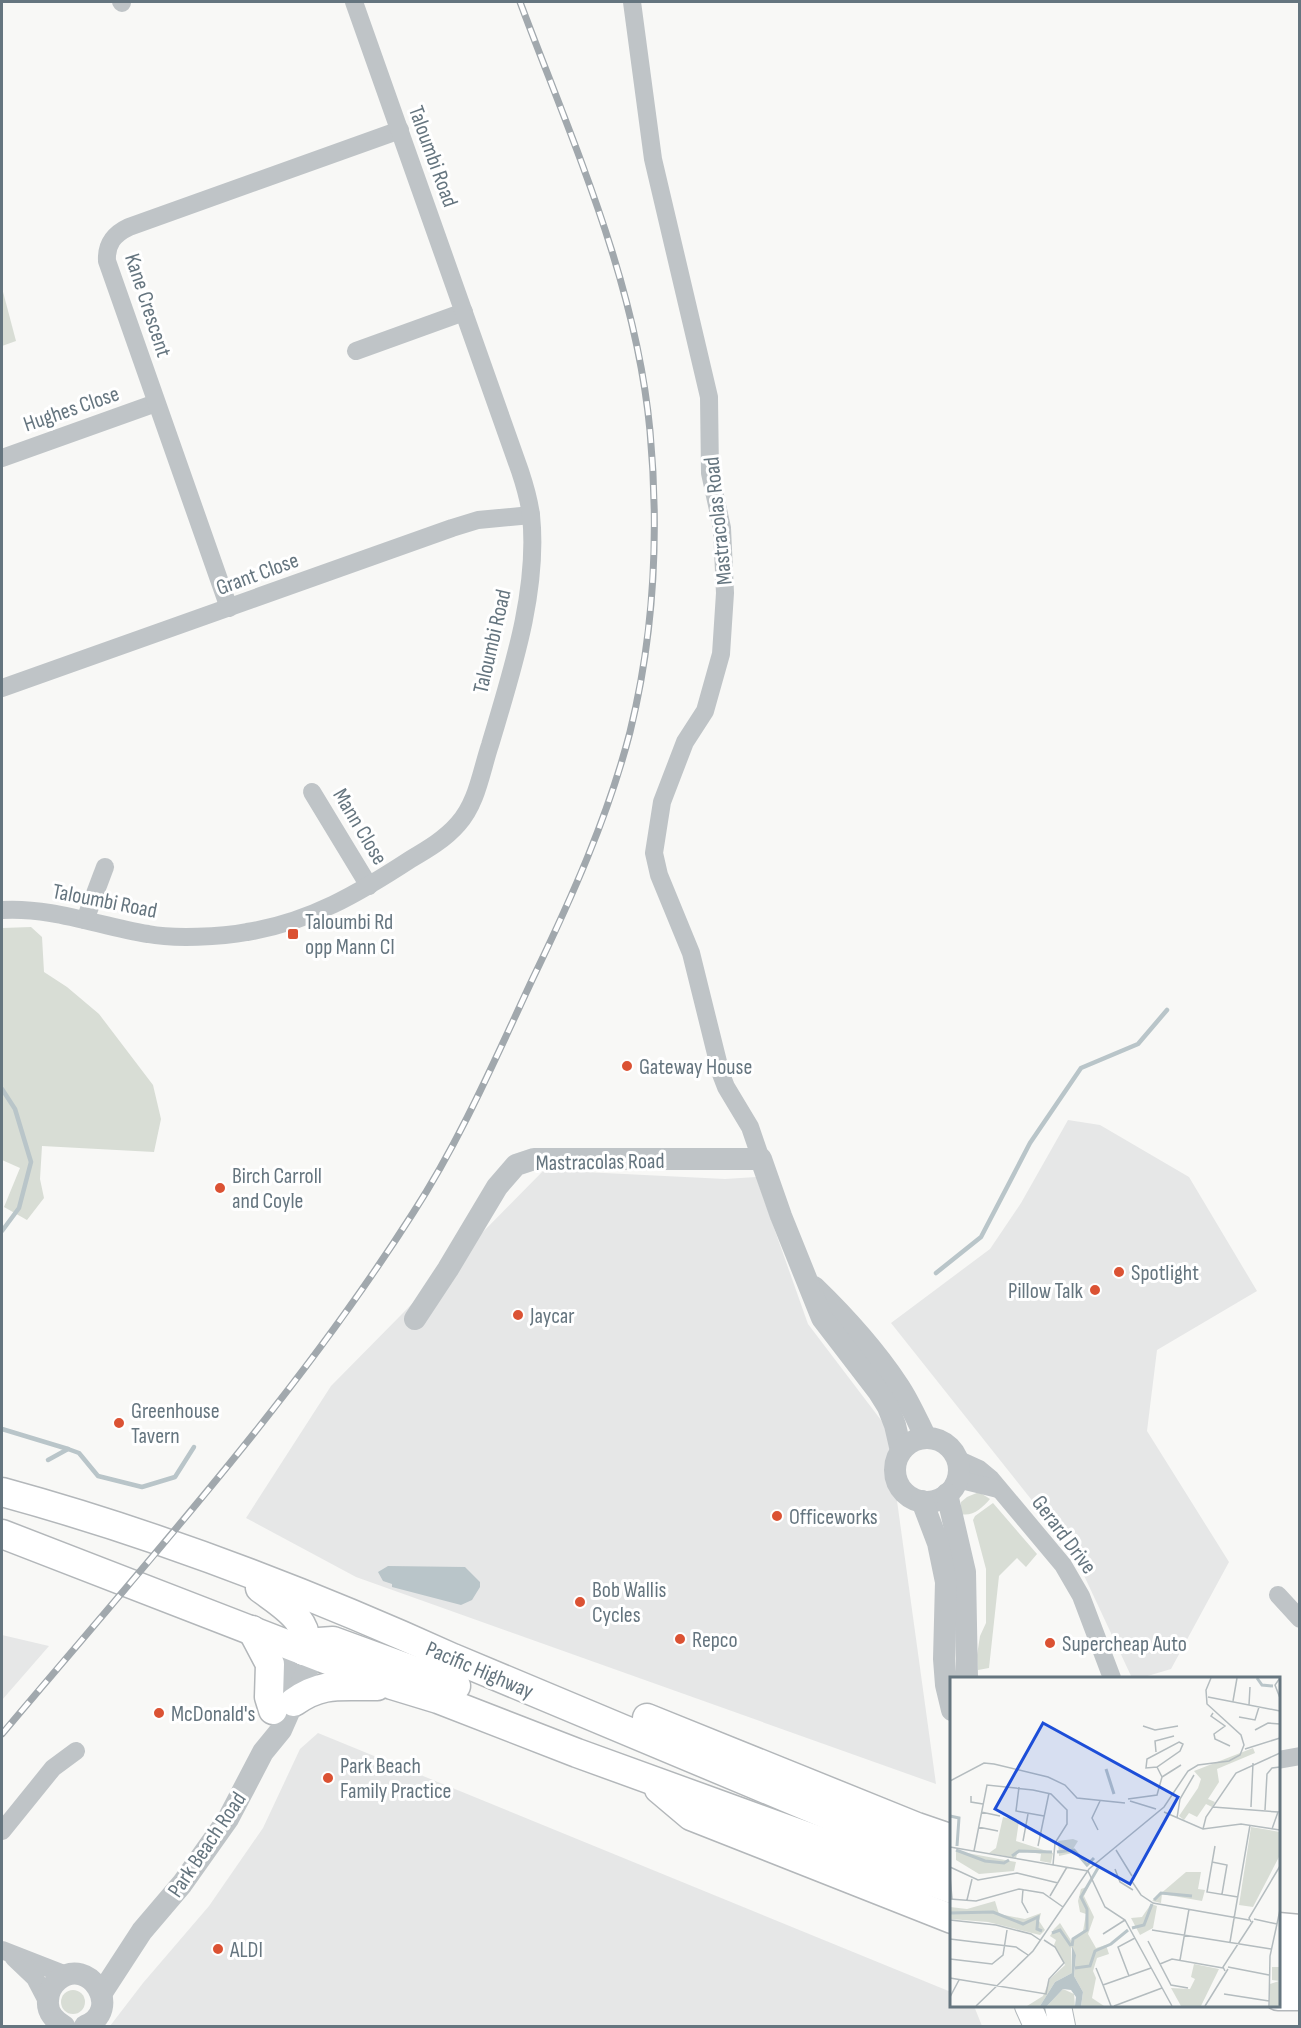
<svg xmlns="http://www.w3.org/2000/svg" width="1301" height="2028" font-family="'Sofia Sans Condensed',sans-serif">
	<rect width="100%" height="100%" fill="#f8f8f6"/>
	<!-- built -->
	<g fill="#e6e7e7">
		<path d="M1068,1120L1100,1125L1189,1177L1257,1291L1157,1350L1147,1431L1229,1562L1171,1669L1141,1678H1132L1073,1552L891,1323L990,1249L1021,1203Z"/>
		<path d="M544,1170L725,1179L756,1177L808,1324L887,1428L936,1784L356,1577L246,1518L331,1386Z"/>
		<path d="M2,1635L49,1646L2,1700Z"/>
		<path d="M318,1733L951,1992L952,2006H974L982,2026H110L143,1983L209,1906L263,1828L300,1749Z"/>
	</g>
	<!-- green -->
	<g fill="#d8ddd5">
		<path d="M2,288L16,341L2,346Z"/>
		<path d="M31,927L42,937L44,972L67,987L99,1014L153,1085L161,1119L154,1152L42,1146L40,1179L44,1198L27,1220L4,1207L20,1168L2,1160V928Z"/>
		<path d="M979,1492L990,1499C982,1508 973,1517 960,1514L961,1502L967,1497Z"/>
		<path d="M993,1503L1037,1554L1026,1567L1017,1558L999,1576L989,1668L978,1670L977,1655L980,1636L986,1623V1569L973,1520L975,1516Z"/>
		<circle cx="73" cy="2002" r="12"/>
	</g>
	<!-- water -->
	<path fill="#b9c5c9" d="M388,1566L465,1567L480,1582V1587L472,1600L461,1605L392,1587V1584L383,1581L378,1572Z"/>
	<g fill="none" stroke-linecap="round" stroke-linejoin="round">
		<!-- stream -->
		<g stroke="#b9c5c9" stroke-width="4.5">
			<path d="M2,1089L15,1109L31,1162L19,1208L2,1231"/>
			<path d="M936,1273L981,1237L1030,1143L1081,1068L1138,1044L1167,1010"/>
			<path d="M2,1429L68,1449"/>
			<path d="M48,1460L68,1449L79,1453L98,1476L142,1487L175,1477L194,1447"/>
		</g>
		<!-- secondary casing -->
		<g stroke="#b2b8bc" stroke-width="28">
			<g id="secondary">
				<path d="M1028,2006L1037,2026"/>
				<path d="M1058,2006L1062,2026"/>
			</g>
		</g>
		<!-- trunk casing -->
		<g stroke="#b3b7ba" stroke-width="31">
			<g id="trunk">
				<path d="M2,1492C156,1534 307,1592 453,1658L952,1867"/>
				<path d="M2,1534L392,1685L438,1699L577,1753L952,1889"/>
				<path d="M260,1588C281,1604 313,1621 304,1651"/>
				<path d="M252,1630L270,1664L269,1697L273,1710"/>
				<path d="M304,1651L319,1642L333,1641L456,1686"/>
				<path d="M294,1702C323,1681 343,1687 377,1686"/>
				<path d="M647,1718L917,1827L952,1839"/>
				<path d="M659,1789L691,1816L952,1919"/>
				<path d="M1278,1927L1300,1929"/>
				<path d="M1278,1950L1300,1951"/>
				<path d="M1278,1970L1300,1971"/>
				<path d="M1278,1996H1300"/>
			</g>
		</g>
		<!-- minor -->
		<g stroke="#bfc4c7" stroke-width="18">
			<path d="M121,2L122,3"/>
			<path d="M632,2L653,159L709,397L710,473L722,528L725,593L721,654L705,711L685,742L662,802L654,853L659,875L691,953L721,1074L726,1087L750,1127L761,1159"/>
			<path d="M356,351L464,312"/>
			<path d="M2,458L156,403"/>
			<path d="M229,608L107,261C106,244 114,234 129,227L400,130"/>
			<path d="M2,688L452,528L478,520L531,515"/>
			<path d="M312,792L369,886"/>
			<path d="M2,910C52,907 99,926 148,934C173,939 222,937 247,932C310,922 359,893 411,859C428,849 445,839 458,824C477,803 481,772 490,745C511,674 539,591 531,515C529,500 525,486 520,471L354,2"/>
			<path d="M85,920L105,867"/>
			<path d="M957,1459L979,1469L991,1479L1063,1565L1081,1596L1112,1678"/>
			<path d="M957,1479L998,1489"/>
			<path d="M1278,1595L1300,1619"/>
			<path d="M1278,1760L1300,1756"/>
			<path d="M2,1831L53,1768L76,1751"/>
			<path d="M2,1950L66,1975"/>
			<path d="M14,1958L35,1978L47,2001"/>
		</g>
		<!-- tertiary -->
		<g stroke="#bfc4c7" stroke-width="22">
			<path d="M814,1287C844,1316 874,1349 898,1385C909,1401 917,1420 926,1438"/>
			<path d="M415,1319L448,1269L497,1187L516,1165L534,1159H761L781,1216L822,1318L878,1391L888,1407L895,1425L901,1451"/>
			<circle cx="927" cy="1470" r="32"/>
			<path d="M947,1494L965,1572L967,1678"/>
			<path d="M922,1501L938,1543L946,1582L944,1659L946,1685L952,1710"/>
			<path d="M273,1710L289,1665L304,1651"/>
			<path d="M101,1994L142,1931L182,1884L228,1819L263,1752L281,1730L307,1671L304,1651"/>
			<path d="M64,2026C55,2021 47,2012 48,2001C48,1993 52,1985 58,1980C89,1955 124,2010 85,2026"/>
		</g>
		<!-- secondary -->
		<use href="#secondary" stroke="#fff" stroke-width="26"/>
		<!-- trunk -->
		<use href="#trunk" stroke="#fff" stroke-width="28"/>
		<!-- rail casing -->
		<g stroke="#a1a8ad" stroke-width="7">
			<path id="rail" d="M2,1734C144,1565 294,1400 413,1213C461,1139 496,1057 533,978C571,899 608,817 630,732C654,635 659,530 650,431C636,281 572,141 520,2"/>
		</g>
		<!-- rail -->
		<use href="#rail" stroke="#fff" stroke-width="4.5" stroke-dasharray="14" stroke-linecap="butt"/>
	</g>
	<!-- markers -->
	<g fill="#db5233" stroke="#fff" stroke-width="2">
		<rect x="287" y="928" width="12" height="12" rx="3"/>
		<circle cx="627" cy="1066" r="6"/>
		<circle cx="220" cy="1188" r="6"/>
		<circle cx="1119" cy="1272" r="6"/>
		<circle cx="1095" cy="1290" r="6"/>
		<circle cx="518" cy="1315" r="6"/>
		<circle cx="119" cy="1423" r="6"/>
		<circle cx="777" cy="1516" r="6"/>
		<circle cx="580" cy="1602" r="6"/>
		<circle cx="680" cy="1639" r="6"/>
		<circle cx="1050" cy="1643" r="6"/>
		<circle cx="159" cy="1713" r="6"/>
		<circle cx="328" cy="1778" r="6"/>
		<circle cx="218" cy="1949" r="6"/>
	</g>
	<g text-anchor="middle" stroke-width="6" stroke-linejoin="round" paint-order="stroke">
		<!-- street labels -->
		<g font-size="22" fill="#65757f" stroke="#fff">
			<text transform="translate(434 156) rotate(70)" y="8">Taloumbi Road</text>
			<text transform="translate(149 305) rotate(72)" y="8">Kane Crescent</text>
			<text transform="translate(71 408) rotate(-19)" y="8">Hughes Close</text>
			<text transform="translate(717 521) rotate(-96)" y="8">Mastracolas Road</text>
			<text transform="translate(257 573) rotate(-20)" y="8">Grant Close</text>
			<text transform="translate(491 641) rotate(-77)" y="8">Taloumbi Road</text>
			<text transform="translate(361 826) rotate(59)" y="8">Mann Close</text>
			<text transform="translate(105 900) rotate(11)" y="8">Taloumbi Road</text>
			<text transform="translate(600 1161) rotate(-1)" y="8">Mastracolas Road</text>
			<text transform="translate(1065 1534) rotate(53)" y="8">Gerard Drive</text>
			<text transform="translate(480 1669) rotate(23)" y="8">Pacific Highway</text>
			<text transform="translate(206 1844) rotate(-56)" y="8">Park Beach Road</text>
		</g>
		<!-- poi labels -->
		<g font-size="22" fill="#65757f" stroke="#fff" text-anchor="start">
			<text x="305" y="929">Taloumbi Rd<tspan x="305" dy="25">opp Mann Cl</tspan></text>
			<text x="639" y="1074">Gateway House</text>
			<text x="232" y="1183">Birch Carroll<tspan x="232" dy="25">and Coyle</tspan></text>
			<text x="1131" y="1280">Spotlight</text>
			<text x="1083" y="1298" text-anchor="end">Pillow Talk</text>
			<text x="530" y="1323">Jaycar</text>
			<text x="131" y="1418">Greenhouse<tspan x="131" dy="25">Tavern</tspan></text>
			<text x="789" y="1524">Officeworks</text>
			<text x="592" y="1597">Bob Wallis<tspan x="592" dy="25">Cycles</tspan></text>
			<text x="692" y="1647">Repco</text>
			<text x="1062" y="1651">Supercheap Auto</text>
			<text x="171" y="1721">McDonald's</text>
			<text x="340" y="1773">Park Beach<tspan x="340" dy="25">Family Practice</tspan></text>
			<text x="230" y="1957">ALDI</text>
		</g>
	</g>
	<!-- overview -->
	<g transform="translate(950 1677)">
		<rect width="330" height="330" fill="#f8f8f6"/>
		<path d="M303,71L305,76L267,92L269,105L258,122L265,125L262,130L256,127L247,140L239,136L234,143L229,139L248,111L251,102L244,94ZM53,140L69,144L66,164L103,176L101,186L90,184L91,177L68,173L66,181L39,176L46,171ZM301,150L330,155V178L303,230L289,228ZM123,162L128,164L123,172L127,175L109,179L108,164ZM6,174L66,185L64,194L29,197L6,183ZM236,195H251L248,212L255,213L252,224L212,217L211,226L202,224ZM139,209L134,219L144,240L138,257L146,271L156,268L159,277L147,281L143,294L146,301L142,321L154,329H131L133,315L124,299L126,278L121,270L122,296L105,305L90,329H77L93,319L100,302L115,288L104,268L106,263L100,259L104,252L110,246L122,265L133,254L136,237L130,235L128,224L131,212ZM45,224L49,237L75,242L91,236L89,244L95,253L90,258L38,245L0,242V230L17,232ZM201,227L207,229L203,251L190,258L181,241L192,240ZM244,287L269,292L251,329H231L221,311L240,312L245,302L241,300ZM322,290H329L330,329H320V307L329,304L322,303ZM113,312L124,317L125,329H97Z" fill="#d8ddd5"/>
		<path d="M122,269L126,278L124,299L133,315L131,329H125L126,320L121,313L113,312L97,329H90L105,305L122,296Z" fill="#b9c5c9"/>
		<path fill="none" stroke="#b9c5c9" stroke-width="3" d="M307,1L312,8L323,9M156,92L164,117M0,139L9,141L7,169M6,173L35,184L54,186L59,183M107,175L124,173L137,188L144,181M62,179L69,174L102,175M204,223L211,216L242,219M0,236L43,235L73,247L88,240L87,252L92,254M182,251L194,248L202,227M102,256L110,253L121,269M122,269L123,262L137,253V232L131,220L148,191M125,291L140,289L145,274L161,267L178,253"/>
		<path fill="none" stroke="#b4bcbf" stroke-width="1.5" d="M330,1L325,8L330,21M258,20L330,34M283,24L287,1M299,28L300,10M263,36L261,39L275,49L264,57L265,62L280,69M289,40L305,43L309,30M193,49L205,53L228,49M305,53L318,46L330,47M229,65L233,67L230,74L207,90L196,91L197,82ZM295,72L330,61M206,75L205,64L224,59M212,100L231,88M0,104L34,86L44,87L98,100L115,108L127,121L175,126M69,110L66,134L94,139M21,119V125L33,127M178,122L207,118L212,100L207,90M180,124L206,132M263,130L328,135L322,152M301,130L303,86M315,133L317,97L322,91L330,90M31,135L50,139M214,135L253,152L291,147L330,153M227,141L230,122L244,98M28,150L48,154M253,152L256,140L286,96L330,76M148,153L142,141L150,124M73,164L78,137M88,169L99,116M265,169L257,215L288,220M0,170L138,194L155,230L175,243L222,329M166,173L182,199M24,174L37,108L83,113L101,117L117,133V147L105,166L103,188M262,185L277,188L272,217M0,190L28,203L67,196L108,206M165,192L170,205L183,213M0,199L2,222M181,203L191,218L203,226L299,243M73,212L72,225L78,236M100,219L117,190M0,222L26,224L69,212L93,216L113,230M17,223L22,202M304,242L327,247M0,243L46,248L81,257L90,263M301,245L299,241L330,189M202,253L321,272M153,257L175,243M0,262L66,270L78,278M198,264L221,308L238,311M280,265L300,148M0,282L42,287L53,278L57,253M230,283L239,232M210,287L222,282L273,291M278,290L319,298M146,291L153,308M275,294L273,290L303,244M179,299L168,270L185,261M0,301L96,317L99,302L114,286L105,270L94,263M274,317L319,324M0,320L9,303M26,329L83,274L139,192L214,130L238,94L248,88L279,84L290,78L294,68L291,58L257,27L256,13L261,1M161,329L153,308L201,291M164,329L212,311M255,329L278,292M319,329L320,279L330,233"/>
		<path fill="#1d4ed8" fill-opacity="0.15" stroke="#1d4ed8" stroke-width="3" d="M93,46L228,120L180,207L45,132Z"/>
		<rect width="330" height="330" fill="none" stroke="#65757f" stroke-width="3"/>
	</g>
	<!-- border -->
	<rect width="1301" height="2028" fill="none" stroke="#65757f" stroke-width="6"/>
</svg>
